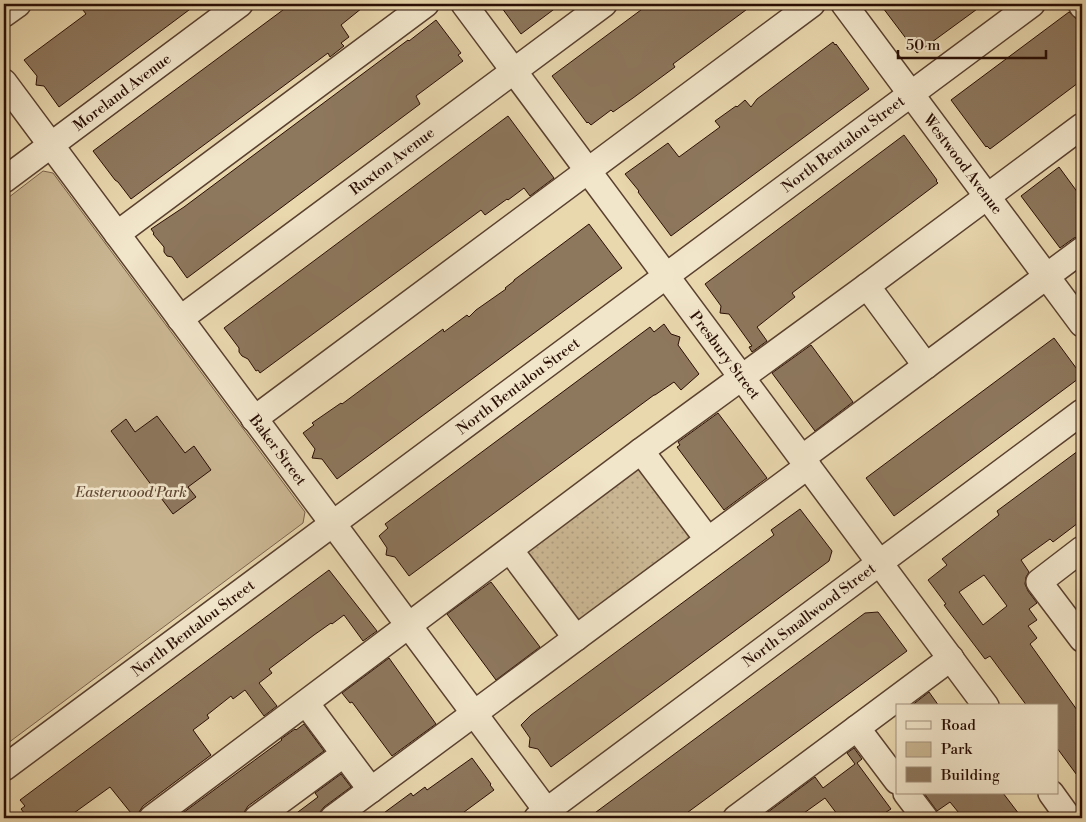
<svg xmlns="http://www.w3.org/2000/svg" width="1086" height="822" font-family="'Libre Bodoni',serif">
	<defs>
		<pattern id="grass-dots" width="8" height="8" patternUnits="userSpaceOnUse" patternTransform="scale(1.25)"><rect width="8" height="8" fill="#c9b591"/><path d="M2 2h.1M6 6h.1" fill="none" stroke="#ad9a7c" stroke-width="1.8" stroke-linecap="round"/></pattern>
	</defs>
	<rect width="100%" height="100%" fill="#e9d7ae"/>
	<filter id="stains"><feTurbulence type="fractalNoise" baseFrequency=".004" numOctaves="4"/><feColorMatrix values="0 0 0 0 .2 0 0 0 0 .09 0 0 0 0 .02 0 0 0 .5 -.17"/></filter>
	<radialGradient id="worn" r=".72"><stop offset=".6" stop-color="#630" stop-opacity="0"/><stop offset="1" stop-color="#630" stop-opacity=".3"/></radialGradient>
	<!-- grass -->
	<path fill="url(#grass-dots)" stroke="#7a624b" d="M642,458L703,539L578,632L518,551Z"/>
	<!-- park -->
	<path fill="#c9b591" stroke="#7a624b" d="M43,171L53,173L305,512L303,523L4,746V201Z"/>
	<!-- building -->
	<g fill="#8d775d" stroke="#2a0f05" fill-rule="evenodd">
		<path d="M91,4H197L59,107L44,86L36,85L37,76L24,60L86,14L83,10Z"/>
		<path d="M291,4H367L341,25L349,37L341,43L344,46L330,57L328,53L131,199L118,182L115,180L93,151Z"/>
		<path d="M499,4H561L521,34Z"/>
		<path d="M649,4H754L673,64L675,67L633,98L613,112L611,110L591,125L588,122L587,123L552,76Z"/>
		<path d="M880,4H984L917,53Z"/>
		<path d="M1069,12L1075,18L1082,20V80L990,149L987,146L986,147L951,100Z"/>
		<path d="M436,20L461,53L458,55L463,61L416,96L420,104L187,278L172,257L167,256L164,252V247L153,234L154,233L151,229L184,207L408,40L409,41Z"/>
		<path d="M833,42L835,45L836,44L869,89L671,236L638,192L639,191L625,174L668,143L679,157L720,127L715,121L736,106L737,107L745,100L751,107L757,99Z"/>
		<path d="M508,116L554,178L530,196L524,188L508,200L507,199L485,215L481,210L260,373L258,370L256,371L248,359L242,356L239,352V348L224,328Z"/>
		<path d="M904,135L937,180L936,181L938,183L792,293L795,297L757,327L767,341L752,352L749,347L752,346L729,314L720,313L721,306L705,284Z"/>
		<path d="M1059,167L1081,197L1078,199L1082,204V236L1074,238L1060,248L1021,196Z"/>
		<path d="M589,224L622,268L337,479L322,459L312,458L315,449L303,433L314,425L312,423L341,403L342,404L443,329L444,332L467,315L469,317L476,310L506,289L505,288L514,281V280Z"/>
		<path d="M664,324L671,334L680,337L678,345L699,374L681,390L674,382L655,395H654L409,576L395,557L386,555L387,548L379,536L388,528L385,524L650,327L654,332Z"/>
		<path d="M1054,338L1082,376L894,516L866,478Z"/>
		<path d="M811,345L853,402L815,431L772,373Z"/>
		<path d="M718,413L767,478L724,510L677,447L680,445L678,442Z"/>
		<path d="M157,416L185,453L194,446L211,470L188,487L196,497L173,514L111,431L126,419L135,432Z"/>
		<path d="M1082,448V520L1053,542L1050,539L1021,560L1029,572L1026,577L1025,584L1028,591L1037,603L1029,609L1037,620L1028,626L1037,638L1030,644L1082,717V782L1057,748V706H1027L990,656L985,659L944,605L946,604L928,580L947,565L942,559L999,515L997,511ZM984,575L1007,606L983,625L959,592Z"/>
		<path d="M800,509L832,551L829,561L551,767L538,749L529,747L530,738L521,725L531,715L774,535L771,530Z"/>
		<path d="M329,570L377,631L363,641L344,615L332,624L331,623L314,635L269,669L272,673L259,683L277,706L264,716L245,690L233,699L231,696L207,715L209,718L193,730L211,755L143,806L139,812L138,818H135L110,787L67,818H28L21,809L25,806L20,800Z"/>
		<path d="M491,582L540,647L496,680L447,614Z"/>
		<path d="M878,612L907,651L680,818H588L865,613Z"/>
		<path d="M389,658L436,724L392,756L352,702L350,703L342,693Z"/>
		<path d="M929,692L939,706H911Z"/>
		<path d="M304,724L324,751L248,806L243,814L238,818H176L282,740L281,739L295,729L296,730Z"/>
		<path d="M854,748L862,759L857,763L891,809L877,818H840L825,798L797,818H760L815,777L823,788L855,764L847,753Z"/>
		<path d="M472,758L491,784L490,785L494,790L456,818L452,812L445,818H377L411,793L413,796L425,787L427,790Z"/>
		<path d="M341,774L351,787L324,807L320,812L319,818H290L318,797L315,793Z"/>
		<path d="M924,793H1003L1022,818H963L950,802L937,811Z"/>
	</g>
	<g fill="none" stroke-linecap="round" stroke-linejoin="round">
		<!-- minor casing -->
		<g stroke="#5a412f" stroke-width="28">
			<g id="minor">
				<path d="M464,4L986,706"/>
				<path d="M844,4L1082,324"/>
				<path d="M1081,4L1082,6"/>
				<path d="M4,14L18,4"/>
				<path d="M4,82L552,818"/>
				<path d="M4,180L240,4"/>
				<path d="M117,234L426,4"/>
				<path d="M867,286L926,366"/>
				<path d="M180,319L604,4"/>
				<path d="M254,419L812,4"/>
				<path d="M641,451L708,540"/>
				<path d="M802,458L1082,250"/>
				<path d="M1082,549L1039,582L1082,639"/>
				<path d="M510,550L576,638"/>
				<path d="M306,703L371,790"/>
				<path d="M857,728L897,781"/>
				<path d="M4,768L1032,4"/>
				<path d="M906,793L925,818"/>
				<path d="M1051,793L1069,818"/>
				<path d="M152,818L641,451L867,286L1082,126"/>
				<path d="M257,818L344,754"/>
				<path d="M333,818L808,466"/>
				<path d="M537,818L1082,412"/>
				<path d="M736,818L951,658"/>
			</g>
		</g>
		<!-- minor -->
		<use href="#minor" stroke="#f1e5ca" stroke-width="25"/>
	</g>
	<g text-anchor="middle" stroke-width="5" stroke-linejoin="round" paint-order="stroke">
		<!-- street labels -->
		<g font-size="15" fill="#2a0f05" stroke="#f1e5ca">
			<text transform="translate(122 92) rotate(-37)" y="5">Moreland Avenue</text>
			<text transform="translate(843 144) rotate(-37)" y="5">North Bentalou Street</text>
			<text transform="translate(392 161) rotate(-37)" y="5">Ruxton Avenue</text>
			<text transform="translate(963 164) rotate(53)" y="5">Westwood Avenue</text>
			<text transform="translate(725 355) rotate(53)" y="5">Presbury Street</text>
			<text transform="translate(518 386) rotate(-37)" y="5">North Bentalou Street</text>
			<text transform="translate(278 450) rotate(53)" y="5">Baker Street</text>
			<text transform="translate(809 615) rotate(-37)" y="5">North Smallwood Street</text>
			<text transform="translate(193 628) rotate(-37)" y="5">North Bentalou Street</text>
		</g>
		<!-- park labels -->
		<g font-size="15" font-style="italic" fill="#624936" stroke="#f1e5ca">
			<text x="131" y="497">Easterwood Park</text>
		</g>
	</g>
	<!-- margin -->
	<rect width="1086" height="822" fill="none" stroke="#e9d7ae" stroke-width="20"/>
	<rect x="5" y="5" width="1076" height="812" fill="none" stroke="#2a0f05" stroke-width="2.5"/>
	<rect x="10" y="10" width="1066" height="802" fill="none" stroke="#2a0f05"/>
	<!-- legend -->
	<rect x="896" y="704" width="162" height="90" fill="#f1e5ca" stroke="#a18f7b"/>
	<rect x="906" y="721" width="25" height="8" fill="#f1e5ca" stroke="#a18f7b"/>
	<text x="941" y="730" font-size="15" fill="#2a0f05">Road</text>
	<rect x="906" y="742" width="25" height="15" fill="#c9b591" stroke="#a18f7b"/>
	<text x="941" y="754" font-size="15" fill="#2a0f05">Park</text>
	<rect x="906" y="767" width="25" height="15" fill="#8d775d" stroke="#a18f7b"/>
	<text x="941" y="780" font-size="15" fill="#2a0f05">Building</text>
	<!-- scale -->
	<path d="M898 50v8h148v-8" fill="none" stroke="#2a0f05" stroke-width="2.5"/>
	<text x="906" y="50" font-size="15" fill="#2a0f05" stroke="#f1e5ca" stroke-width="4" paint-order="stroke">50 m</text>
	<rect width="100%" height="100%" filter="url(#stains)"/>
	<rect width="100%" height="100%" fill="url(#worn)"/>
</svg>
